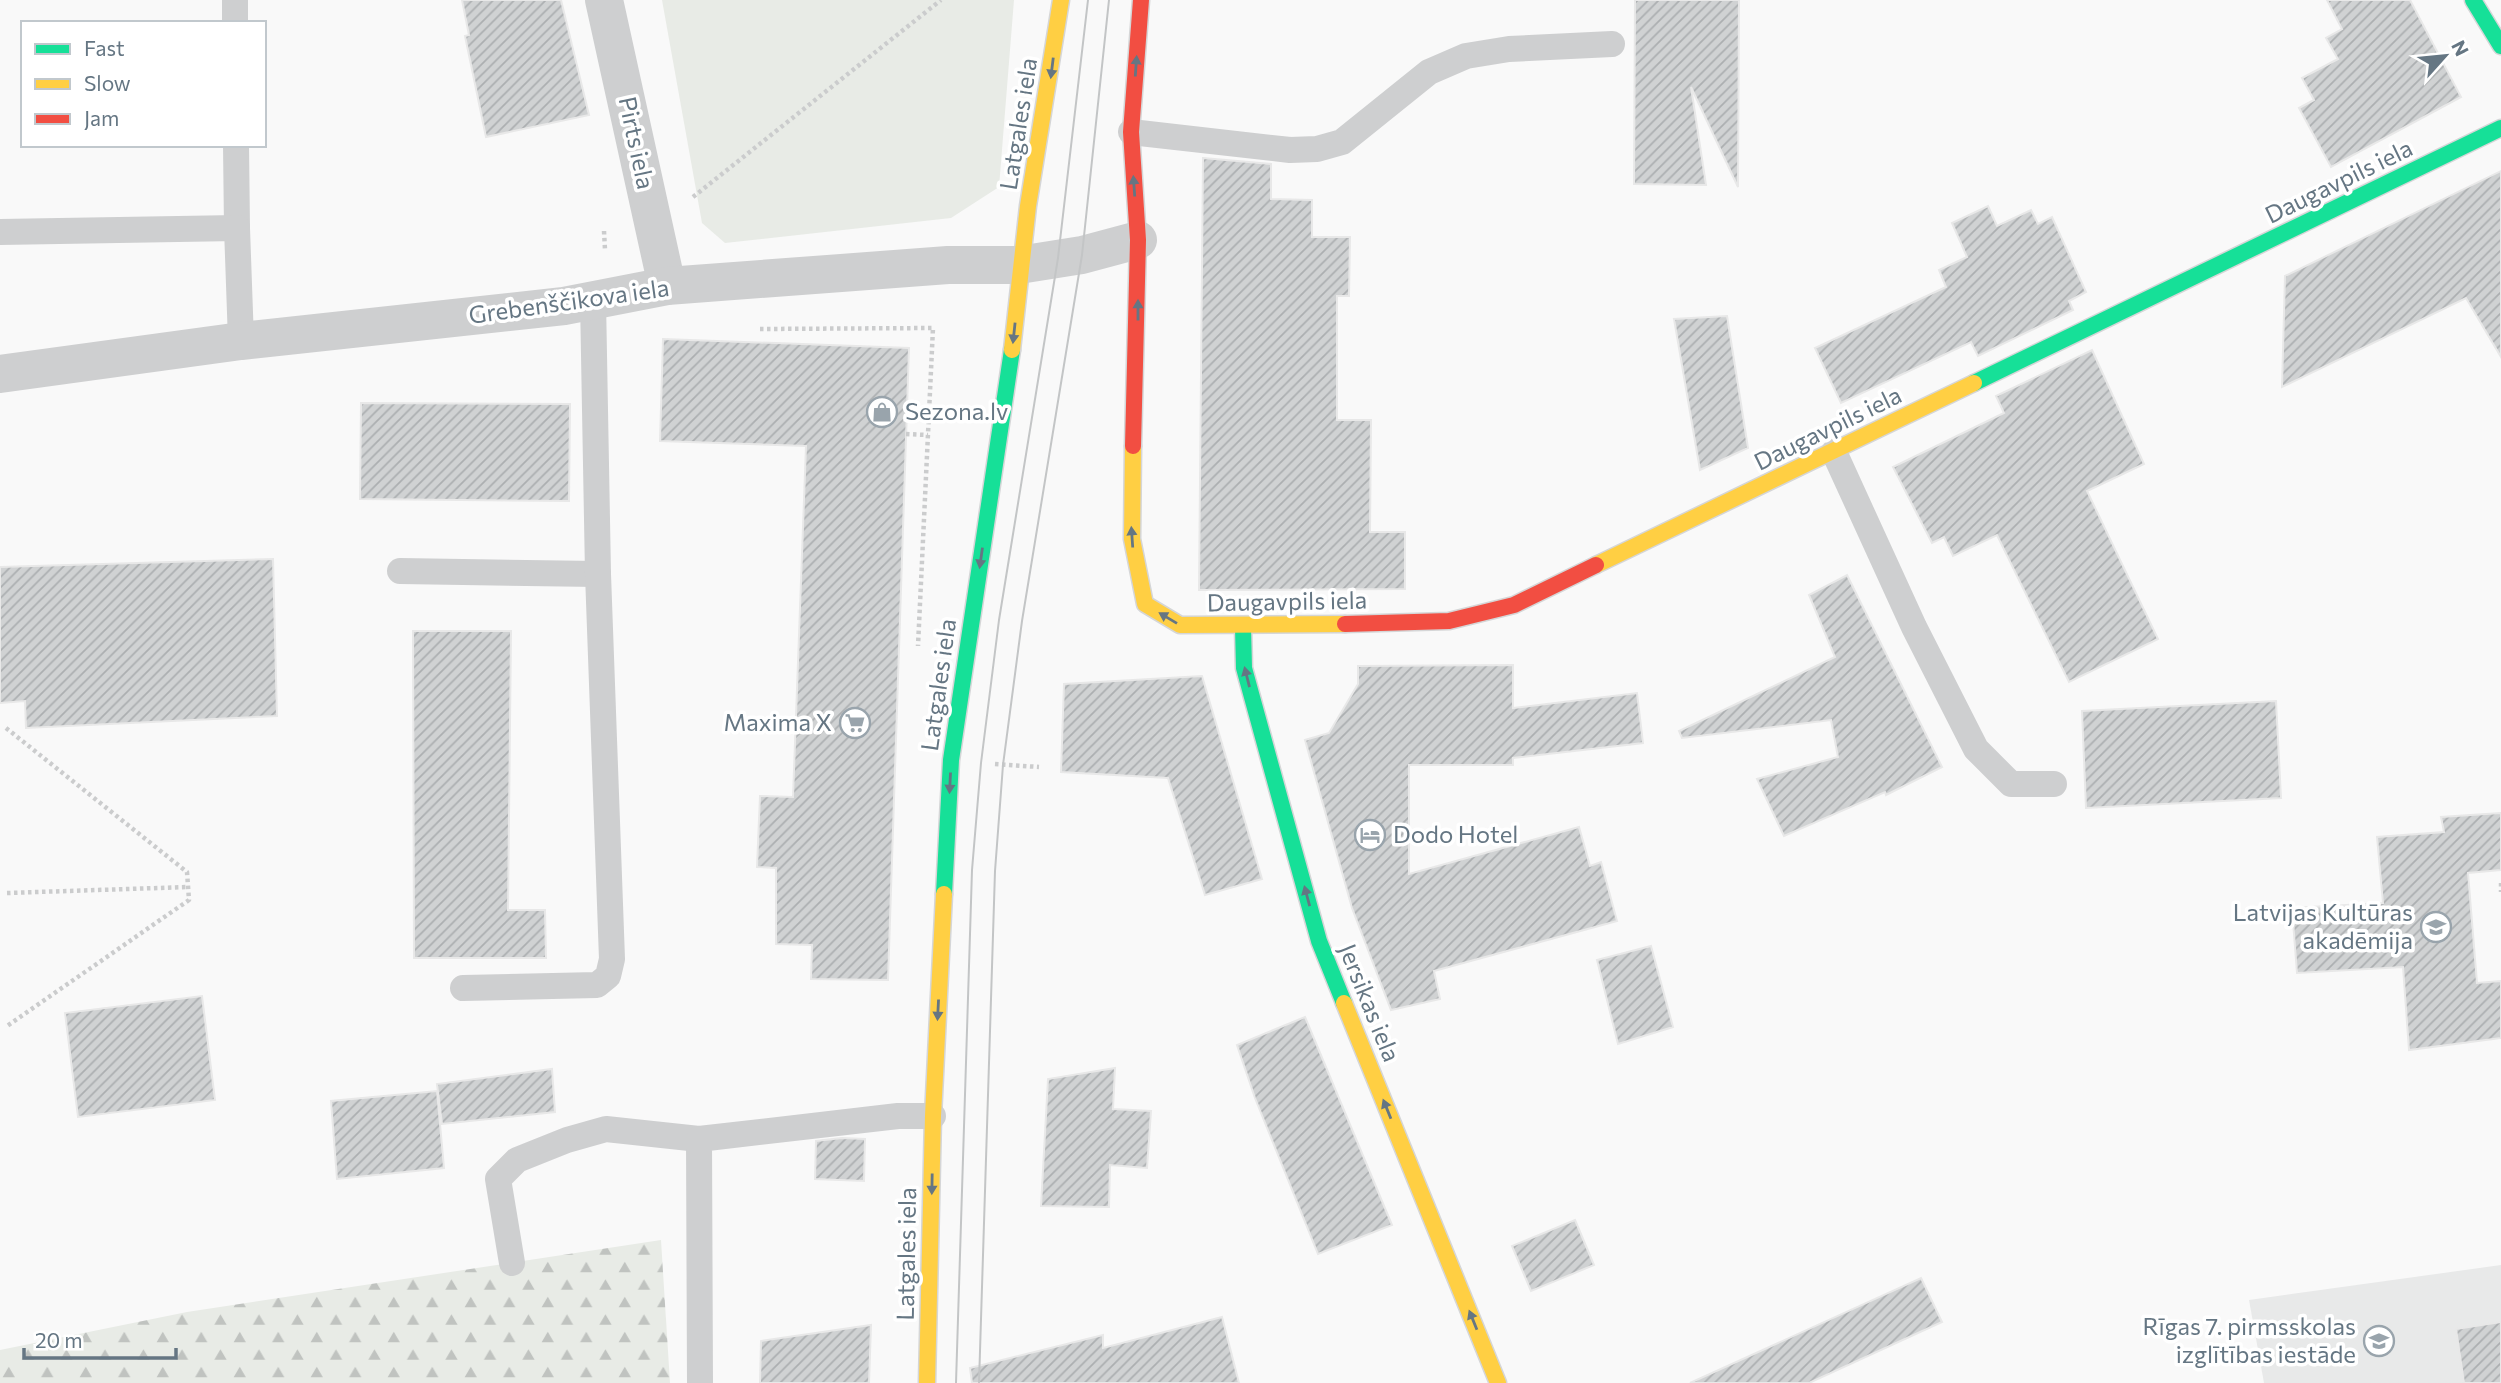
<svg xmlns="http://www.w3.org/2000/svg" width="2501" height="1383" font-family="Commissioner,sans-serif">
	<defs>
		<pattern id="forest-firs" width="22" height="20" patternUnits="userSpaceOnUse" patternTransform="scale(1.75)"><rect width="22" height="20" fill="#e8ebe6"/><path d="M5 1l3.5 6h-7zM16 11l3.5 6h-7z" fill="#c0c3c0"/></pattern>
		<pattern id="building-hatch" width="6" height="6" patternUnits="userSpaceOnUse" patternTransform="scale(1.75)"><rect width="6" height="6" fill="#d0d2d3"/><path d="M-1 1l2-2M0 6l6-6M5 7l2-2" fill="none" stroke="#acafb1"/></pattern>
	</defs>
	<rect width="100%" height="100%" fill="#f9f9f9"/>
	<!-- built -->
	<path fill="#e8e9e9" d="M2501,1265V1383H2264L2249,1300Z"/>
	<!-- green -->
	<path fill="#e8ebe6" d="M662,0H1014L999,187L951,218L725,243L702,223Z"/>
	<!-- forest -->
	<path fill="url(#forest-firs)" d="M661,1240L670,1383H0V1350L187,1312Z"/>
	<!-- building -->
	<g fill="url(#building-hatch)" stroke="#e8e8e8" stroke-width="2">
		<path d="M462,0H561L589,115L486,137L465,36L469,35Z"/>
		<path d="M1635,0H1739L1738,187L1691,87L1706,185L1634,184Z"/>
		<path d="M2327,0H2410L2461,97L2331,167L2299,108L2314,100L2302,78L2338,59L2326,38L2342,29Z"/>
		<path d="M1203,158L1271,164V199L1312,200V237H1350L1349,296H1337V420H1371L1370,532H1405V589L1199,590Z"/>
		<path d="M2501,171V357L2466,298L2282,387L2285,276Z"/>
		<path d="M1988,206L1997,226L2031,210L2038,224L2052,217L2086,292L2069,301L2073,310L1978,356L1971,342L1841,403L1815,348L1946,287L1939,270L1967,257L1952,223Z"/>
		<path d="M1727,316L1748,448L1700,470L1674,319Z"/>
		<path d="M663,339L909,348L888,980L811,979L812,945L776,944V868L757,867L760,796L793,797L806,446L660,441Z"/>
		<path d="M2092,350L2144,464L2087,491L2158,639L2069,682L1997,535L1953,556L1944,537L1932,543L1893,467L2004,413L1996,396Z"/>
		<path d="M361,403L570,404L569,501L360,499Z"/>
		<path d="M273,559L277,716L26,728L25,701L0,703V567Z"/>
		<path d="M1847,575L1942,767L1886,795L1885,792L1784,836L1757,779L1838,757L1831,720L1682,738L1679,731L1835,657L1809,595Z"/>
		<path d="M413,631H511L508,910H545L546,958H414Z"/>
		<path d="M1513,665V708L1637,693L1643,743L1513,758V765H1409V874L1579,827L1590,866L1601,862L1617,921L1434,971L1440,999L1391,1010L1352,908L1305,740L1329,733L1358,684V666Z"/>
		<path d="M1202,676L1262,879L1205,895L1168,778L1061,772L1064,684Z"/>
		<path d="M2276,701L2281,798L2086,808L2082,711Z"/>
		<path d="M2501,813V870L2468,873L2477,983L2501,981V1038L2409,1050L2403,967L2297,973L2292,908L2383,903L2377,837L2444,832L2441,817Z"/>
		<path d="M1651,946L1673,1027L1618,1044L1597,960Z"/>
		<path d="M202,996L215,1100L78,1117L65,1013Z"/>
		<path d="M1305,1017L1392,1225L1318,1254L1255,1098L1237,1045Z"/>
		<path d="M1115,1068L1113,1109L1151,1111L1147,1168L1110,1165L1109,1207L1041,1206L1048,1079Z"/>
		<path d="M552,1069L555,1112L442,1124L437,1084Z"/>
		<path d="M437,1091L444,1168L337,1179L331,1101Z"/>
		<path d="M842,1138L865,1139L864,1181L815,1179L816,1141Z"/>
		<path d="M1575,1220L1594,1265L1531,1291L1512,1246Z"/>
		<path d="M1921,1278L1942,1322L1809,1383H1690Z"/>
		<path d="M1222,1317L1239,1383H972L970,1368L1103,1335V1348Z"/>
		<path d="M2501,1322V1383H2464L2456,1329Z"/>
		<path d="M871,1325L869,1383H760L761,1341Z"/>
	</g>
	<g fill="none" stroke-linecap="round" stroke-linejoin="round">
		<!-- fast casing -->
		<g stroke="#d5d6d7" stroke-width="19">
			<g id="fast">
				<path d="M2473,0L2501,46"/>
				<path d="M1974,383L2501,128"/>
				<path d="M1243,627L1244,668L1319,941L1344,1003"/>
				<path d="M944,894L951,760L1012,350"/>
			</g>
		</g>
		<!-- slow casing -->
		<g stroke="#d5d6d7" stroke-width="19">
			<g id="slow">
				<path d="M1012,350L1028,206L1061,0"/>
				<path d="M1133,446L1132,539L1145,604L1180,625L1345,624"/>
				<path d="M1596,565L1974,383"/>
				<path d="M1344,1003L1498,1383"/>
				<path d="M927,1383L933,1116L944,894"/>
			</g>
		</g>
		<!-- jam casing -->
		<g stroke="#d5d6d7" stroke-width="19">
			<g id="jam">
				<path d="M1133,446L1138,240L1131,132L1141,0"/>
				<path d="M1345,624L1449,621L1514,605L1596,565"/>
			</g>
		</g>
		<!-- path -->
		<g stroke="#cbcccd" stroke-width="4.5" stroke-dasharray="3.5 3.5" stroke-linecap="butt">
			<path d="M693,197L941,0"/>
			<path d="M604,231L605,250"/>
			<path d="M760,329L933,328L918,646"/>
			<path d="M906,434L928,435"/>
			<path d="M6,728L187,872L189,900L7,1026"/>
			<path d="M995,764L1039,767"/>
			<path d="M2501,883V892"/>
			<path d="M7,893L188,887"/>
		</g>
		<!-- lane -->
		<g stroke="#cecfd0" stroke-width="26">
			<path d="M235,0V23"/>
			<path d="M1131,132L1290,150L1317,149L1342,142L1429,72L1466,56L1509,49L1612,44"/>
			<path d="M236,145L237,228"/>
			<path d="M0,232L237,228L241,341"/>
			<path d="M1834,452L1914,627L1976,749L2011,784H2054"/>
			<path d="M400,571L598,574"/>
			<path d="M463,988L597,985L608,976L612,959L598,574L593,300"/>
			<path d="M512,1263L498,1179L517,1160L567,1140L606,1129L699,1139"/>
			<path d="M700,1383L699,1139L898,1116H933"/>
		</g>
		<!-- street -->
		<g stroke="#cecfd0" stroke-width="38">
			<path d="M604,0L667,286"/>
			<path d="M0,374L241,341L564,306L667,286L948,265H1019L1082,255L1138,240"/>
		</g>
		<!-- fast -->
		<use href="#fast" stroke="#16e098" stroke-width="16"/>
		<!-- slow -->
		<use href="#slow" stroke="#ffcf43" stroke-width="16"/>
		<!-- jam -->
		<use href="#jam" stroke="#f24e42" stroke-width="16"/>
		<!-- tram -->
		<g stroke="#c3c5c6" stroke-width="2">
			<path d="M956,1383L972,870L981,763L999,620L1058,258L1088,0"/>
			<path d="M979,1383L995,871L1003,765L1022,621L1082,255L1109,0"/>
		</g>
	</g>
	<!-- one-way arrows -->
	<defs><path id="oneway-solid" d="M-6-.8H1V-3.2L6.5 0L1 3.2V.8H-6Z" transform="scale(1.75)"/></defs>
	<g fill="#657683">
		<use href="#oneway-solid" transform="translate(1136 66) rotate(-86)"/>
		<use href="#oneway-solid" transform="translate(1052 68) rotate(97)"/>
		<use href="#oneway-solid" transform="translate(1134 186) rotate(-94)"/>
		<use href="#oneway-solid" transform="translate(1138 310) rotate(-90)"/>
		<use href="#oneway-solid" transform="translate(1014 333) rotate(96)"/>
		<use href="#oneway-solid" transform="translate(1132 537) rotate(-94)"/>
		<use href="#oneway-solid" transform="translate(981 558) rotate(98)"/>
		<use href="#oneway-solid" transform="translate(1168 618) rotate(-149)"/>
		<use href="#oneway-solid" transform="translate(1247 677) rotate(-104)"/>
		<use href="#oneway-solid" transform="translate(950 783) rotate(93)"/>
		<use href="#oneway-solid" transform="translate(1307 896) rotate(-105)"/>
		<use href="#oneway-solid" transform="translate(938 1010) rotate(93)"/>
		<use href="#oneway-solid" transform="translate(1387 1109) rotate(-112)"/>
		<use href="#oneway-solid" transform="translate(932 1184) rotate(91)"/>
		<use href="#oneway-solid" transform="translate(1473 1320) rotate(-112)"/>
	</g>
	<!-- icons -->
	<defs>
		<g id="shop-ring" transform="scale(1.575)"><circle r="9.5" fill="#fff" stroke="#99a4ac" stroke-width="1.5"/><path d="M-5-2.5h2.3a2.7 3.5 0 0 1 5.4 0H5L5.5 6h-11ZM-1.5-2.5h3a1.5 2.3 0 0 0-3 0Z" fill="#99a4ac"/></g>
		<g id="supermarket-ring" transform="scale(1.575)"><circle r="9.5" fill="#fff" stroke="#99a4ac" stroke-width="1.5"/><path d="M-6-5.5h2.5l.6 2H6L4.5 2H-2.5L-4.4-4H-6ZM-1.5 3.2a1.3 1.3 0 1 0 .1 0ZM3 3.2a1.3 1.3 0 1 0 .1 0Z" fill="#99a4ac"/></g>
		<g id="hotel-ring" transform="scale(1.575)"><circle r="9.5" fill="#fff" stroke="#99a4ac" stroke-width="1.5"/><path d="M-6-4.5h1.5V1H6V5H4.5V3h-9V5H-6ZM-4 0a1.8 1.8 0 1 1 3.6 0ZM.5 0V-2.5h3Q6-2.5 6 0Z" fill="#99a4ac"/></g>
		<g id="university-ring" transform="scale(1.575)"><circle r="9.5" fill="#fff" stroke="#99a4ac" stroke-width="1.5"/><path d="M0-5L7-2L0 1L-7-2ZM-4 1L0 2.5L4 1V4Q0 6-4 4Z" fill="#99a4ac"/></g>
		<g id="school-ring" transform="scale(1.575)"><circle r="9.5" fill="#fff" stroke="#99a4ac" stroke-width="1.5"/><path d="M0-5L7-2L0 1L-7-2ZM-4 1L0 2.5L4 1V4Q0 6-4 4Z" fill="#99a4ac"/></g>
	</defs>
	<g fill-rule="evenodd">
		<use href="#shop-ring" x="882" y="412"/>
		<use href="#supermarket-ring" x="855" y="723"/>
		<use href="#hotel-ring" x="1370" y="835"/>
		<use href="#university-ring" x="2436" y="927"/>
		<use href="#school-ring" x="2379" y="1341"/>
	</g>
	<g text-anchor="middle" stroke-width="7" stroke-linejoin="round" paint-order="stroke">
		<!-- street labels -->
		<g font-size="24" fill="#657683" stroke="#fff">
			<text transform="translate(1019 124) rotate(-81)" y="8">Latgales iela</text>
			<text transform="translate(636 143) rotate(78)" y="8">Pirts iela</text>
			<text transform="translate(2339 182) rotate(-26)" y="8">Daugavpils iela</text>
			<text transform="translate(569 302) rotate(-8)" y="8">Grebenščikova iela</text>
			<text transform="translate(1828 429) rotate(-26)" y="8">Daugavpils iela</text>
			<text transform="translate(1287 602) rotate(-1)" y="8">Daugavpils iela</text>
			<text transform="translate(939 685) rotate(-82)" y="8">Latgales iela</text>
			<text transform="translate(1369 1003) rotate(68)" y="8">Jersikas iela</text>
			<text transform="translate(907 1254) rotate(-89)" y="8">Latgales iela</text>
		</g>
		<!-- poi labels -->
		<g font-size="24" fill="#657683" stroke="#fff" text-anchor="end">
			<text x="905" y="420" text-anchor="start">Sezona.lv</text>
			<text x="832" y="731">Maxima X</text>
			<text x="1393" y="843" text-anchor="start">Dodo Hotel</text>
			<text x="2413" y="921">Latvijas Kultūras<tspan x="2413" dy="28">akadēmija</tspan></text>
			<text x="2356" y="1335">Rīgas 7. pirmsskolas<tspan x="2356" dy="28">izglītības iestāde</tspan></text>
		</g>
	</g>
	<!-- legend -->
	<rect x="21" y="21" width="245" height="126" fill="#ffffff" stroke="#c1c8cd" stroke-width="2"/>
	<rect x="35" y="44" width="35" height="10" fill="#16e098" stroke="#c1c8cd" stroke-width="2"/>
	<text x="84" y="56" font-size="21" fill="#657683">Fast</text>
	<rect x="35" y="79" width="35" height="10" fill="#ffcf43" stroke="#c1c8cd" stroke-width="2"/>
	<text x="84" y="91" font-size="21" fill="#657683">Slow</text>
	<rect x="35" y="114" width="35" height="10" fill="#f24e42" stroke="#c1c8cd" stroke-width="2"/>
	<text x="84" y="126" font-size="21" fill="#657683">Jam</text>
	<!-- north arrow -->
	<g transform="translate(2445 56) rotate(63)" stroke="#ffffff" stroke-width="5" paint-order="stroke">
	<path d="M0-5L12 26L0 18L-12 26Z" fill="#657683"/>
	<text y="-10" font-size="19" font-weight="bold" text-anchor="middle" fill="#657683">N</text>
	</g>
	<!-- scale -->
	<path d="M24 1348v10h152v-10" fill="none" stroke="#657683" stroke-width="3.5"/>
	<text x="35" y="1348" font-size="21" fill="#657683" stroke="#ffffff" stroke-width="5" paint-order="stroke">20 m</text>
</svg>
